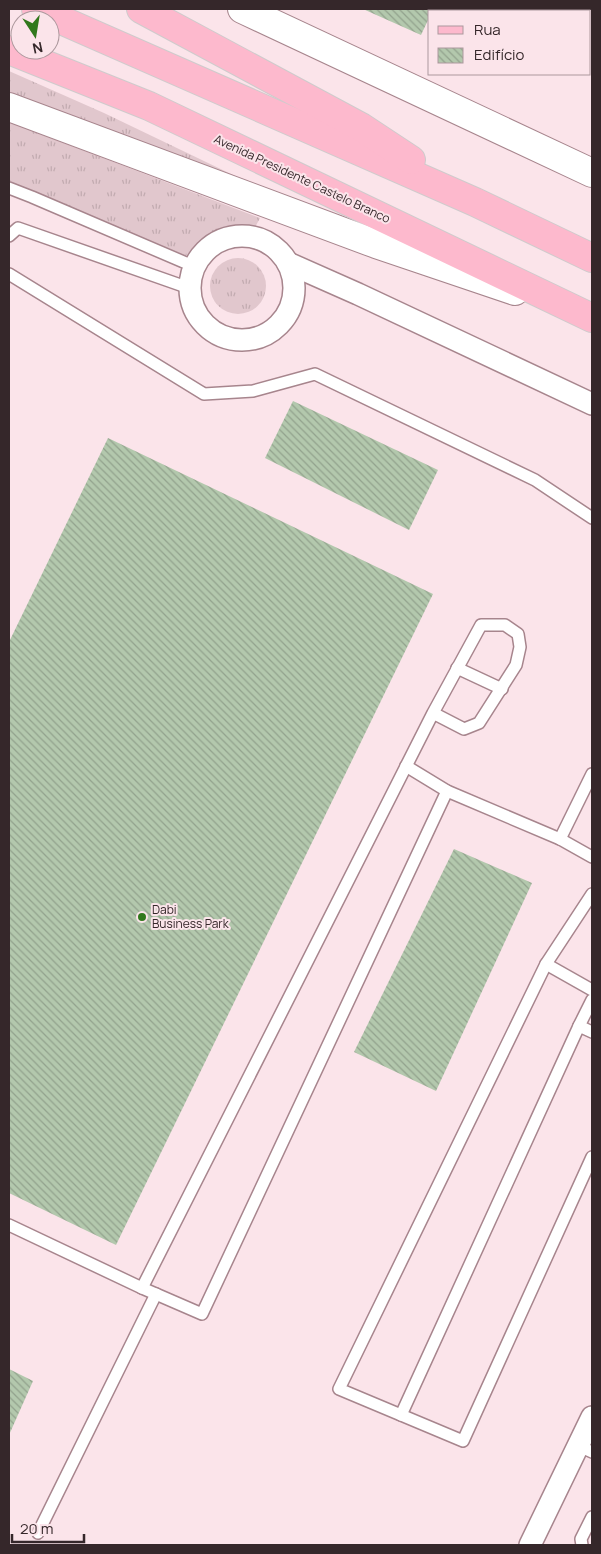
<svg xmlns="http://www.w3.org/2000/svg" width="601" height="1554" font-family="Manrope,sans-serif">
	<defs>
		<pattern id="grass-tufts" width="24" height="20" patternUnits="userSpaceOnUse" patternTransform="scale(1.25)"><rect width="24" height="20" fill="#e1c7cd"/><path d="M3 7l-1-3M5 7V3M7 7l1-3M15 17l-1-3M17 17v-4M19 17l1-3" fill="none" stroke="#c2abb0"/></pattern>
		<pattern id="building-back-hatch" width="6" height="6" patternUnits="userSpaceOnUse" patternTransform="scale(1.25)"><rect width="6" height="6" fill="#b3c8ad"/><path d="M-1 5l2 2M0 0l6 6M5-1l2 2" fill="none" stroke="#92a28d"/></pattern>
	</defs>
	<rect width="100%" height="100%" fill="#fbe4ea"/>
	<!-- grass -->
	<g fill="url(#grass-tufts)">
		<path d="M9,71L104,113L289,202L9,95Z"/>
		<path d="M9,122L260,218L252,233C222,232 208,237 185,256L150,244L9,183Z"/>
		<circle cx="238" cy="286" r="28"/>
	</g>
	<!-- building -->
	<g fill="url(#building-back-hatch)">
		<path d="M363,9H433L432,11H430V16L421,35Z"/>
		<path d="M293,401L438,470L409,530L265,458Z"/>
		<path d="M108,438L433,594L116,1245L9,1193V642Z"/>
		<path d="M454,849L532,883L436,1091L354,1052Z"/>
		<path d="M9,1369L33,1381L9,1435Z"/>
	</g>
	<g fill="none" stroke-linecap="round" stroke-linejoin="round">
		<!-- lane casing -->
		<g stroke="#a7858d" stroke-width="14">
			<g id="lane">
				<path d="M9,188L32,197L193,266"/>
				<path d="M9,236L18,228L189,288"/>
				<path d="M9,274L204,394L253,391L315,374L535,480L592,518"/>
				<path d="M457,668L502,689"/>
				<path d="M406,766L447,791L560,839L592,857"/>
				<path d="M560,839L592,774"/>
				<path d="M592,894L546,964L339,1389L463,1441L592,1157"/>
				<path d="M546,964L592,990"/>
				<path d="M579,1026L592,1000"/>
				<path d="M9,1225L142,1288L202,1314L447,791"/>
				<path d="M142,1288L433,713L481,625H505L518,634L520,647L516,665L479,723L464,729L433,713"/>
				<path d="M401,1415L579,1026L592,1032"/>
				<path d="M579,1446L592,1452"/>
				<path d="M38,1533L156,1294"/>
				<path d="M582,1545L581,1539L592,1517"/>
			</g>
		</g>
		<!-- street casing -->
		<g stroke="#a7858d" stroke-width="24">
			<g id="street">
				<circle cx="242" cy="288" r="52"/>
				<path d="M288,263L358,294L592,404"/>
				<path d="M530,1545L592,1417"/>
			</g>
		</g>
		<!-- secondary casing -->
		<g stroke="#a7858d" stroke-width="30">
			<g id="secondary">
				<path d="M242,9L592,173"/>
				<path d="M9,107L376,244L515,291"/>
			</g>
		</g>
		<!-- primary casing -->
		<g stroke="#cfcbcc" stroke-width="30">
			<g id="primary">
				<path d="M36,9L475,202L592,258"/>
				<path d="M141,9L361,127L411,160"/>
				<path d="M9,50L149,106L592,318"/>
			</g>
		</g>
		<!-- lane -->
		<use href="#lane" stroke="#fff" stroke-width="11"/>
		<!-- street -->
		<use href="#street" stroke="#fff" stroke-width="21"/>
		<!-- secondary -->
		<use href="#secondary" stroke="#fff" stroke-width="28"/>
		<!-- primary -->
		<use href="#primary" stroke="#fdb9cd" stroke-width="28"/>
	</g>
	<!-- markers -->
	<circle fill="#31781c" stroke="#fbe4ea" stroke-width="2" cx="142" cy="917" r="5"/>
	<g text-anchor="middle" stroke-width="4" stroke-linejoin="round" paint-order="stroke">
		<!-- street labels -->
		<g font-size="12" fill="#35272a" stroke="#fbe4ea">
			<text transform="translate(302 179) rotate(25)" y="4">Avenida Presidente Castelo Branco</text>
		</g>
		<!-- poi labels -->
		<g font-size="12" fill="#35272a" stroke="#fbe4ea" text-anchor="start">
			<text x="152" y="914">Dabi<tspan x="152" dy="14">Business Park</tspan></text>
		</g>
	</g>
	<!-- border -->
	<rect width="601" height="1554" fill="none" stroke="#35272a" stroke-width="20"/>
	<!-- legend -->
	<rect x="428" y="10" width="162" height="65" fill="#fbe4ea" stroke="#ac989d"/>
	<rect x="438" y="26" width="25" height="8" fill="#fdb9cd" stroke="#ac989d"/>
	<text x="474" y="35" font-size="15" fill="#35272a">Rua</text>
	<rect x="438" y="48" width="25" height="15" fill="url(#building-back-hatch)" stroke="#ac989d"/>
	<text x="474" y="60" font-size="15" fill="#35272a">Edifício</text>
	<!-- north arrow -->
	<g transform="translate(35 35) rotate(168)"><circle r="24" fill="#fbe4ea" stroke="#ac989d"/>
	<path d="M0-4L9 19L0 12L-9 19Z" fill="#31781c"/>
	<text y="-8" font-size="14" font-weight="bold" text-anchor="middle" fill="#35272a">N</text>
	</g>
	<!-- scale -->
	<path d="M12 1534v8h72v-8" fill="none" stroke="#35272a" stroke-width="2.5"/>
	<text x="20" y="1534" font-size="15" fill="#35272a" stroke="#fbe4ea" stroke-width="4" paint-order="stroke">20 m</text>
</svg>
